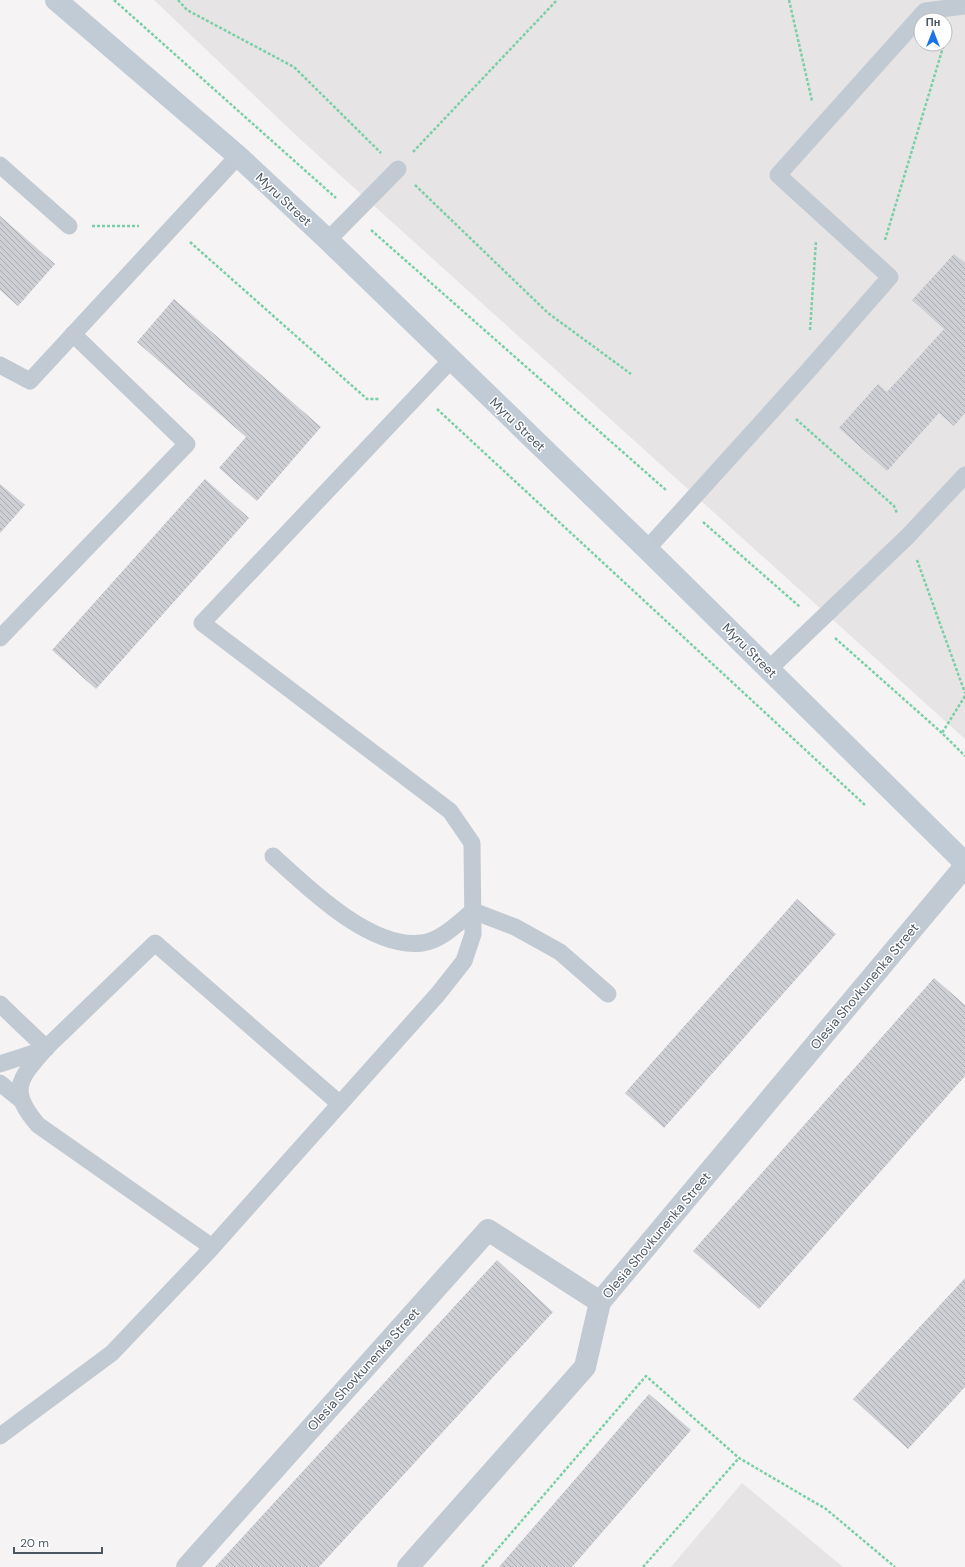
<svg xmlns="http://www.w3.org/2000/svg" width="965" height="1567" font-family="'DM Sans',sans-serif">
	<defs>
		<pattern id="building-back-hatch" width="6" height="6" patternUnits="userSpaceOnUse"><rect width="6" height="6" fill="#cdcfd5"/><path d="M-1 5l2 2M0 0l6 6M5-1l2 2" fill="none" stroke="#a8abb0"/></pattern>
	</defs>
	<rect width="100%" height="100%" fill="#f5f3f3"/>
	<!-- education -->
	<g fill="#e6e4e5" fill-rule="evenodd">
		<path d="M154,0H965V739L300,139ZM921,20H945V44H921Z"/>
		<path d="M742,1483L843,1567H671Z"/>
	</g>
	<!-- building -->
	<g fill="url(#building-back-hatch)">
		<path d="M0,216L55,264L18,306L0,290Z"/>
		<path d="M954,254L965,263V413L954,426L939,413L887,471L839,428L878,384L887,392L944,329L912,300Z"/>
		<path d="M174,299L321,427L257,501L219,468L246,437L137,342Z"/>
		<path d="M205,479L249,518L96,689L52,650Z"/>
		<path d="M0,484L25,505L0,533Z"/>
		<path d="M797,899L836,934L664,1128L625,1093Z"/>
		<path d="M934,978L965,1005V1076L759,1309L693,1251Z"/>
		<path d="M497,1260L553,1312L319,1567H215Z"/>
		<path d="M965,1278V1387L908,1449L853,1399Z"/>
		<path d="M649,1394L691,1430L572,1567H499Z"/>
	</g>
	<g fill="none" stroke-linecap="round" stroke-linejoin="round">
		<!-- path -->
		<g stroke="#7ad0a6" stroke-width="2.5" stroke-dasharray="3 2" stroke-linecap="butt">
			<path d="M114,0L336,198"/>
			<path d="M178,0L187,10L294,67L381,153"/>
			<path d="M789,0L812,101"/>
			<path d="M945,42L948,33"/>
			<path d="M413,152L557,0"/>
			<path d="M415,185L548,313L631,374"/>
			<path d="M92,226H139"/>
			<path d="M371,230L667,491"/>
			<path d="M885,240L944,44"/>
			<path d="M190,242L367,399H380"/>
			<path d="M810,330L816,241"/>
			<path d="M437,409L866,806"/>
			<path d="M796,419L894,506L897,513"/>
			<path d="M703,522L800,607"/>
			<path d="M917,560L965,693"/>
			<path d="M835,638L942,733"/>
			<path d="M965,696L942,733L965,756"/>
			<path d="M482,1567L646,1376L739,1458L826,1509L895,1567"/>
			<path d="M643,1567L739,1458"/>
		</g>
		<!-- lane -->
		<g stroke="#c1cad2" stroke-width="17">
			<path d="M0,165L69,226"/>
			<path d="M328,240L398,169"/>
			<path d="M0,365L30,381L238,156"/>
			<path d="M647,549L807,372L890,277L778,175L925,11L965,6"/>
			<path d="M0,638L187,444L73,334"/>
			<path d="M769,669L908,536L965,475"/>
			<path d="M273,856C308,888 371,950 422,943C442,940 458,923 473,911L515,927L560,952L608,994"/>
			<path d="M0,1004L46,1048L155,943L340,1104"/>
			<path d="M46,1048C19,1079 8,1090 38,1125L212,1247"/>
			<path d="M0,1064L46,1049"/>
			<path d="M0,1083L21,1100"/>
			<path d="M0,1436L112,1353L207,1253L438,994L464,961L473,934L472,843L450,811L202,623L451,360"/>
		</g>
		<!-- street -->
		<g stroke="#c1cad2" stroke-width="22">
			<path d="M187,1567L488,1230L600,1302L965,866"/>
			<path d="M408,1567L585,1367L600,1302"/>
		</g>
		<!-- secondary -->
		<path stroke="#c1cbd6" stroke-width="22" d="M56,0L238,156L328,240L647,549L965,863"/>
	</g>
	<g text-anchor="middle" stroke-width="3" stroke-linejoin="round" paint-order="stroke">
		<!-- street labels -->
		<g font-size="13" fill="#4a5661" stroke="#fff">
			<text transform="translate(284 199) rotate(43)" y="5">Myru Street</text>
			<text transform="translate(518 424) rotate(44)" y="5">Myru Street</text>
			<text transform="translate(750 650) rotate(45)" y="5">Myru Street</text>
			<text transform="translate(864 986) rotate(-50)" y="5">Olesia Shovkunenka Street</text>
			<text transform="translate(656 1235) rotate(-50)" y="5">Olesia Shovkunenka Street</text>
			<text transform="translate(363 1369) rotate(-48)" y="5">Olesia Shovkunenka Street</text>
		</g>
	</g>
	<!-- north arrow -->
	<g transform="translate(933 32)"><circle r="19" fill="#ffffff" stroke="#b7bbc0"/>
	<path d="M0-3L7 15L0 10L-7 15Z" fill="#1a73e8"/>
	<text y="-6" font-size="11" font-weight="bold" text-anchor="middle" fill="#4a5661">Пн</text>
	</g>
	<!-- scale -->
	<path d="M14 1547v6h88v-6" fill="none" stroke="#4a5661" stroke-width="2"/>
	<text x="20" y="1547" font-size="12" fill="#4a5661" stroke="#ffffff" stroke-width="3" paint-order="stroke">20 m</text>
</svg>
